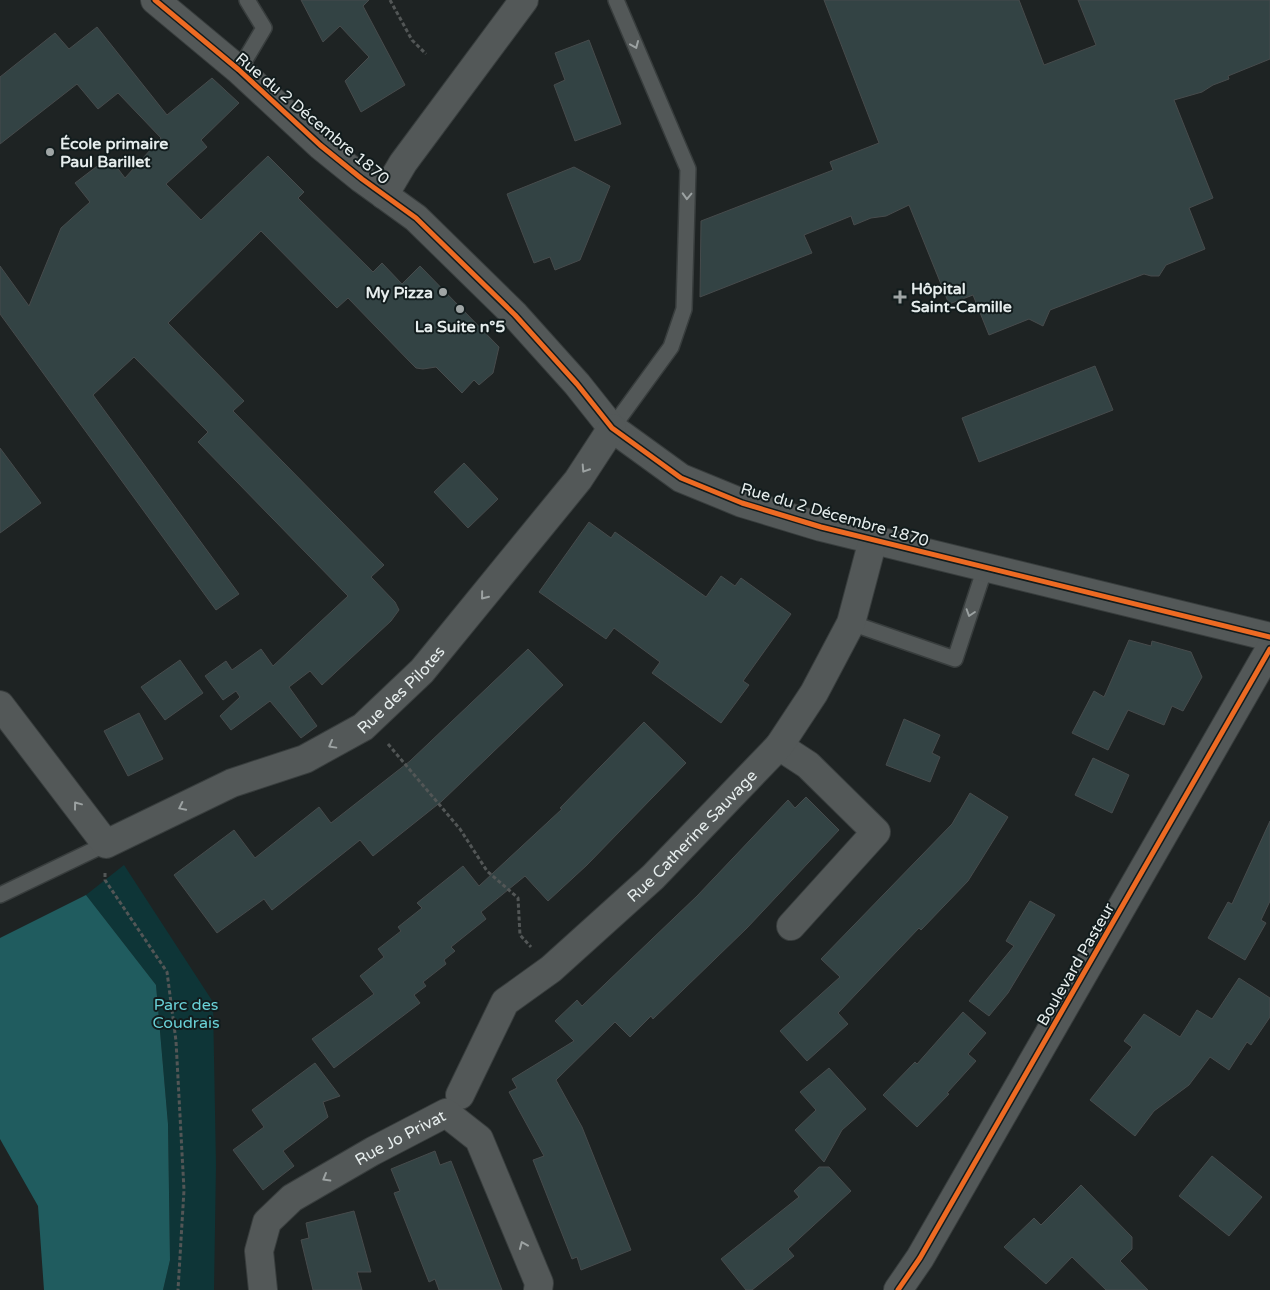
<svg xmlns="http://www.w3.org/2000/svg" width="1270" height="1290" font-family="'Varela Round',sans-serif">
	<rect width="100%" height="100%" fill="#1e2323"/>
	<!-- green -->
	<path fill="#0e3537" d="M124,865L213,1002L216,1165L214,1290H163L170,1260L168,1124L156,985L86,895Z"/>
	<!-- forest -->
	<path fill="#205c5f" d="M86,895L156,985L168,1124L170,1260L163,1290H44L38,1206L0,1139V938Z"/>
	<!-- building -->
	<g fill="#334344" stroke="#474b4c">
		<path d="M301,0H369L363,6L405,85L361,112L345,81L369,57L340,26L323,42Z"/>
		<path d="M824,0H1019L1044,65L1096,45L1078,0H1270V59L1228,76L1229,79L1213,85L1202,92L1174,100L1213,198L1189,208L1205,249L1166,265L1159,276H1151L1144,274L1050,310L1043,326L1029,319L989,335L973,295L949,304L909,205L886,216L871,218L854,225L851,216L804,235L812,253L700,297L701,221L833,170L830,162L879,143Z"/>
		<path d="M97,27L167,115L212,78L239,103L201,140L207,147L166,184L201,220L268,156L304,192L298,198L373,272L382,263L402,284L420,266L499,347L493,373L479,385L474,380L462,393L436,367L423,369L416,368L411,363L348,298L337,308L261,231L168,323L244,401L233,411L384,565L371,577L395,602L399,610L391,621L322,685L310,671L289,687L317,726L301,738L270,701L231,730L220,716L240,697L236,691L223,700L205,676L226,661L232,670L261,649L273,666L348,596L198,442L208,432L134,357L93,395L239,594L216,610L0,314V266L29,306L61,228L90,202L75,183L109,157L125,178L161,138L118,93L98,109L77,84L0,144V77L55,33L69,49Z"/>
		<path d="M589,40L621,124L575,141L554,85L565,80L555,53Z"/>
		<path d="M574,167L610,186L580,260L555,270L550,257L534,263L507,194Z"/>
		<path d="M1095,366L1113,410L979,462L962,418Z"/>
		<path d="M0,448L41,503L0,533Z"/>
		<path d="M464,463L498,499L468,528L434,492Z"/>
		<path d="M589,522L611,538L615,532L706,597L721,576L735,586L741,578L791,614L743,681L749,685L721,723L652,673L660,662L614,628L606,639L539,592Z"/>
		<path d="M1129,640L1151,646L1152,641L1191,652L1202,677L1183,711L1172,706L1164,725L1128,710L1108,750L1072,733L1094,691L1104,697Z"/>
		<path d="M528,649L563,685L442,801L373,856L360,840L272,910L264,899L217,933L174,875L234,830L255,858L319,807L331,823L410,761Z"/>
		<path d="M180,660L203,693L165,720L141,687Z"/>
		<path d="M139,713L163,759L128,776L104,731Z"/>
		<path d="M904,719L940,735L932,753L940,757L930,782L886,765Z"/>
		<path d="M644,722L686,763L587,865L548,901L525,876L481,912L486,919L451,947L455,951L444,960L446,964L423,982L426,986L414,995L420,1003L334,1068L312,1039L374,994L360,976L384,957L378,949L401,931L398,927L422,908L417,903L463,866L479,886L562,809L560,808Z"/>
		<path d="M1093,758L1129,775L1112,813L1075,795Z"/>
		<path d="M970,793L1008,817L968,881L921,930L919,928L838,1013L848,1024L807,1061L780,1031L840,977L821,959L952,824Z"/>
		<path d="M806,797L839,830L747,928L653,1019L651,1016L630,1037L615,1022L556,1080L582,1127L631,1250L581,1270L577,1257L572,1259L533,1160L544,1156L509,1092L517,1088L512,1079L574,1041L555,1021L577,1000L582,1006L697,896L788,800L795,808Z"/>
		<path d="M1270,821V901L1261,920L1266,923L1245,960L1208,938L1228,902L1232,904Z"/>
		<path d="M1030,901L1055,915L1008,993L989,1016L969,1001L1014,946L1006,941Z"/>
		<path d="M1239,978L1270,998V1017L1251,1045L1247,1042L1229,1070L1210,1057L1189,1085L1154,1111L1135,1136L1090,1100L1132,1047L1124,1041L1144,1014L1180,1037L1197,1010L1212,1019Z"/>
		<path d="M963,1012L986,1033L968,1054L976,1061L947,1093L949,1094L917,1127L883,1095L915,1062L917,1064Z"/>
		<path d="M315,1063L340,1096L323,1102L328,1117L283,1151L294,1166L263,1190L233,1150L264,1127L252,1110Z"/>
		<path d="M829,1068L866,1109L842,1130L824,1162L795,1130L816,1110L800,1092Z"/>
		<path d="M435,1151L440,1165L451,1161L502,1290H439L435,1279L429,1282L394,1193L400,1191L391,1169Z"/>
		<path d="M1212,1156L1262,1197L1229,1236L1179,1196Z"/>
		<path d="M819,1167H829L851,1191L788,1249L794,1256L752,1290H746L721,1259L799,1197L794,1191Z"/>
		<path d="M1081,1185L1132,1237V1249L1120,1261L1148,1290H1106L1072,1257L1046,1284L1004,1247L1034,1218L1041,1225Z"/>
		<path d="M354,1211L371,1272H357L362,1290H313L301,1240L309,1238L306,1223Z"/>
	</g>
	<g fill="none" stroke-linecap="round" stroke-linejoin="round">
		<!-- service casing -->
		<g stroke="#383d3d" stroke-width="18">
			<g id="service">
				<path d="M239,70L264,28L247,0"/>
				<path d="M612,428L671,347L684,309L688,169L616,0"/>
				<path d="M851,623L955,659L982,577L983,566"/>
				<path d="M0,895L106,844"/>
			</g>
		</g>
		<!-- minor casing -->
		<g stroke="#383d3d" stroke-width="30">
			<g id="minor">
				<path d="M155,0L239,70L320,145L362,179L416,218L515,315L577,384L612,428L681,478L742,503L821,527L1270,637"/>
				<path d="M384,195L403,163L524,0"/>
				<path id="s1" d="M0,705L106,844L232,783L305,759L363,727L422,671L578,480L612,428"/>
				<path d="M779,746L808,765L876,832L791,926"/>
				<path id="s2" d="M460,1095L505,1002L551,969L653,877L779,746L814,693L851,623L873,540"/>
				<path id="s3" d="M263,1290L259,1251L267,1222L292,1198L373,1151L446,1113L479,1139L539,1283L538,1290"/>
			</g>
		</g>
		<!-- secondary casing -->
		<g stroke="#383d3d" stroke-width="30">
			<path id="secondary" d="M898,1290L920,1258L1270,649"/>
		</g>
		<!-- path -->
		<g stroke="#525656" stroke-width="3" stroke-dasharray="4 2.5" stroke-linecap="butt">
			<path d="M390,0L412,40L426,54"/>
			<path d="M388,744L460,829L487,871L518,898L520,935L531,947"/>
			<path d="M105,873V880L167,972L176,1041L184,1190L178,1290"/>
		</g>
		<!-- service -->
		<use href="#service" stroke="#535858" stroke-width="15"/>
		<!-- minor -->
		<use href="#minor" stroke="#535858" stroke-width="28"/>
		<!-- secondary -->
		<use href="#secondary" stroke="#535858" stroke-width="28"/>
		<!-- cycleway casing -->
		<g stroke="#121c1d" stroke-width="8">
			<g id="cycleway">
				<path d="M155,0L239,70L320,145L362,179L416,218L515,315L577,384L612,428L681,478L742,503L821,527L1270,637"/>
				<path d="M898,1290L920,1258L1270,649"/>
			</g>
		</g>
		<!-- cycleway -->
		<use href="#cycleway" stroke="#ed6a23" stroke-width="5"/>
	</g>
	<!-- one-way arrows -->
	<defs><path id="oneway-chevron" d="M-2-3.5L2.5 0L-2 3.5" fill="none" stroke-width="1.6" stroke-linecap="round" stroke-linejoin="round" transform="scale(1.25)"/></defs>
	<g stroke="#9ca2a2">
		<use href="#oneway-chevron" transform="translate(635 45) rotate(67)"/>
		<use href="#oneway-chevron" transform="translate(687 196) rotate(92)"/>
		<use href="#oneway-chevron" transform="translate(585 469) rotate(123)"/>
		<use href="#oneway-chevron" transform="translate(484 596) rotate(129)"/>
		<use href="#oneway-chevron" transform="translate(970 613) rotate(108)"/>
		<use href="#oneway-chevron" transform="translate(332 745) rotate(151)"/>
		<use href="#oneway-chevron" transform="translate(77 805) rotate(-127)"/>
		<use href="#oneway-chevron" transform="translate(182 807) rotate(154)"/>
		<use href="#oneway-chevron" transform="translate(326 1178) rotate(150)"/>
		<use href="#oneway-chevron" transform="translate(523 1245) rotate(-113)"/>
	</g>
	<!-- markers -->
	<g fill="#a0a6a6" stroke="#121c1d" stroke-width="2">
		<circle cx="50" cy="152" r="5"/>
		<circle cx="443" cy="292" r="5"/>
		<path d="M897.5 289.5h5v5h5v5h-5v5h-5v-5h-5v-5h5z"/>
		<circle cx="460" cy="309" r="5"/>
	</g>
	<g text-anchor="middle" stroke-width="4" stroke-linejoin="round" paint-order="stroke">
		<!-- street labels -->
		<g font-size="16" fill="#e6eded" stroke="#121c1d">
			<text transform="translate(313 118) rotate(40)" y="6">Rue du 2 Décembre 1870</text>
			<text transform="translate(835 514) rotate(16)" y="6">Rue du 2 Décembre 1870</text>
			<text dy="6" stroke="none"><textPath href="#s1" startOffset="511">Rue des Pilotes</textPath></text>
			<text dy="6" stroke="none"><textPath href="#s2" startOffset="354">Rue Catherine Sauvage</textPath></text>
			<text transform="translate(1075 964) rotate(-60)" y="6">Boulevard Pasteur</text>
			<text dy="6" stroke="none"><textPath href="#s3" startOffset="228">Rue Jo Privat</textPath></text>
		</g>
		<!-- poi labels -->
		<g font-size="16" font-weight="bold" fill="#e6eded" stroke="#121c1d" text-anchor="start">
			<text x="60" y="149">École primaire<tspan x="60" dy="18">Paul Barillet</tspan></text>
			<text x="911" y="294">Hôpital<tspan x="911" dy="18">Saint-Camille</tspan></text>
			<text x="433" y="298" text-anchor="end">My Pizza</text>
			<text x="460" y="332" text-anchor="middle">La Suite n°5</text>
		</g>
		<!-- park labels -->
		<g font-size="16" fill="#69d1d7" stroke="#121c1d">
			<text x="186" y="1010">Parc des<tspan x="186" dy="18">Coudrais</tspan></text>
		</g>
	</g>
</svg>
